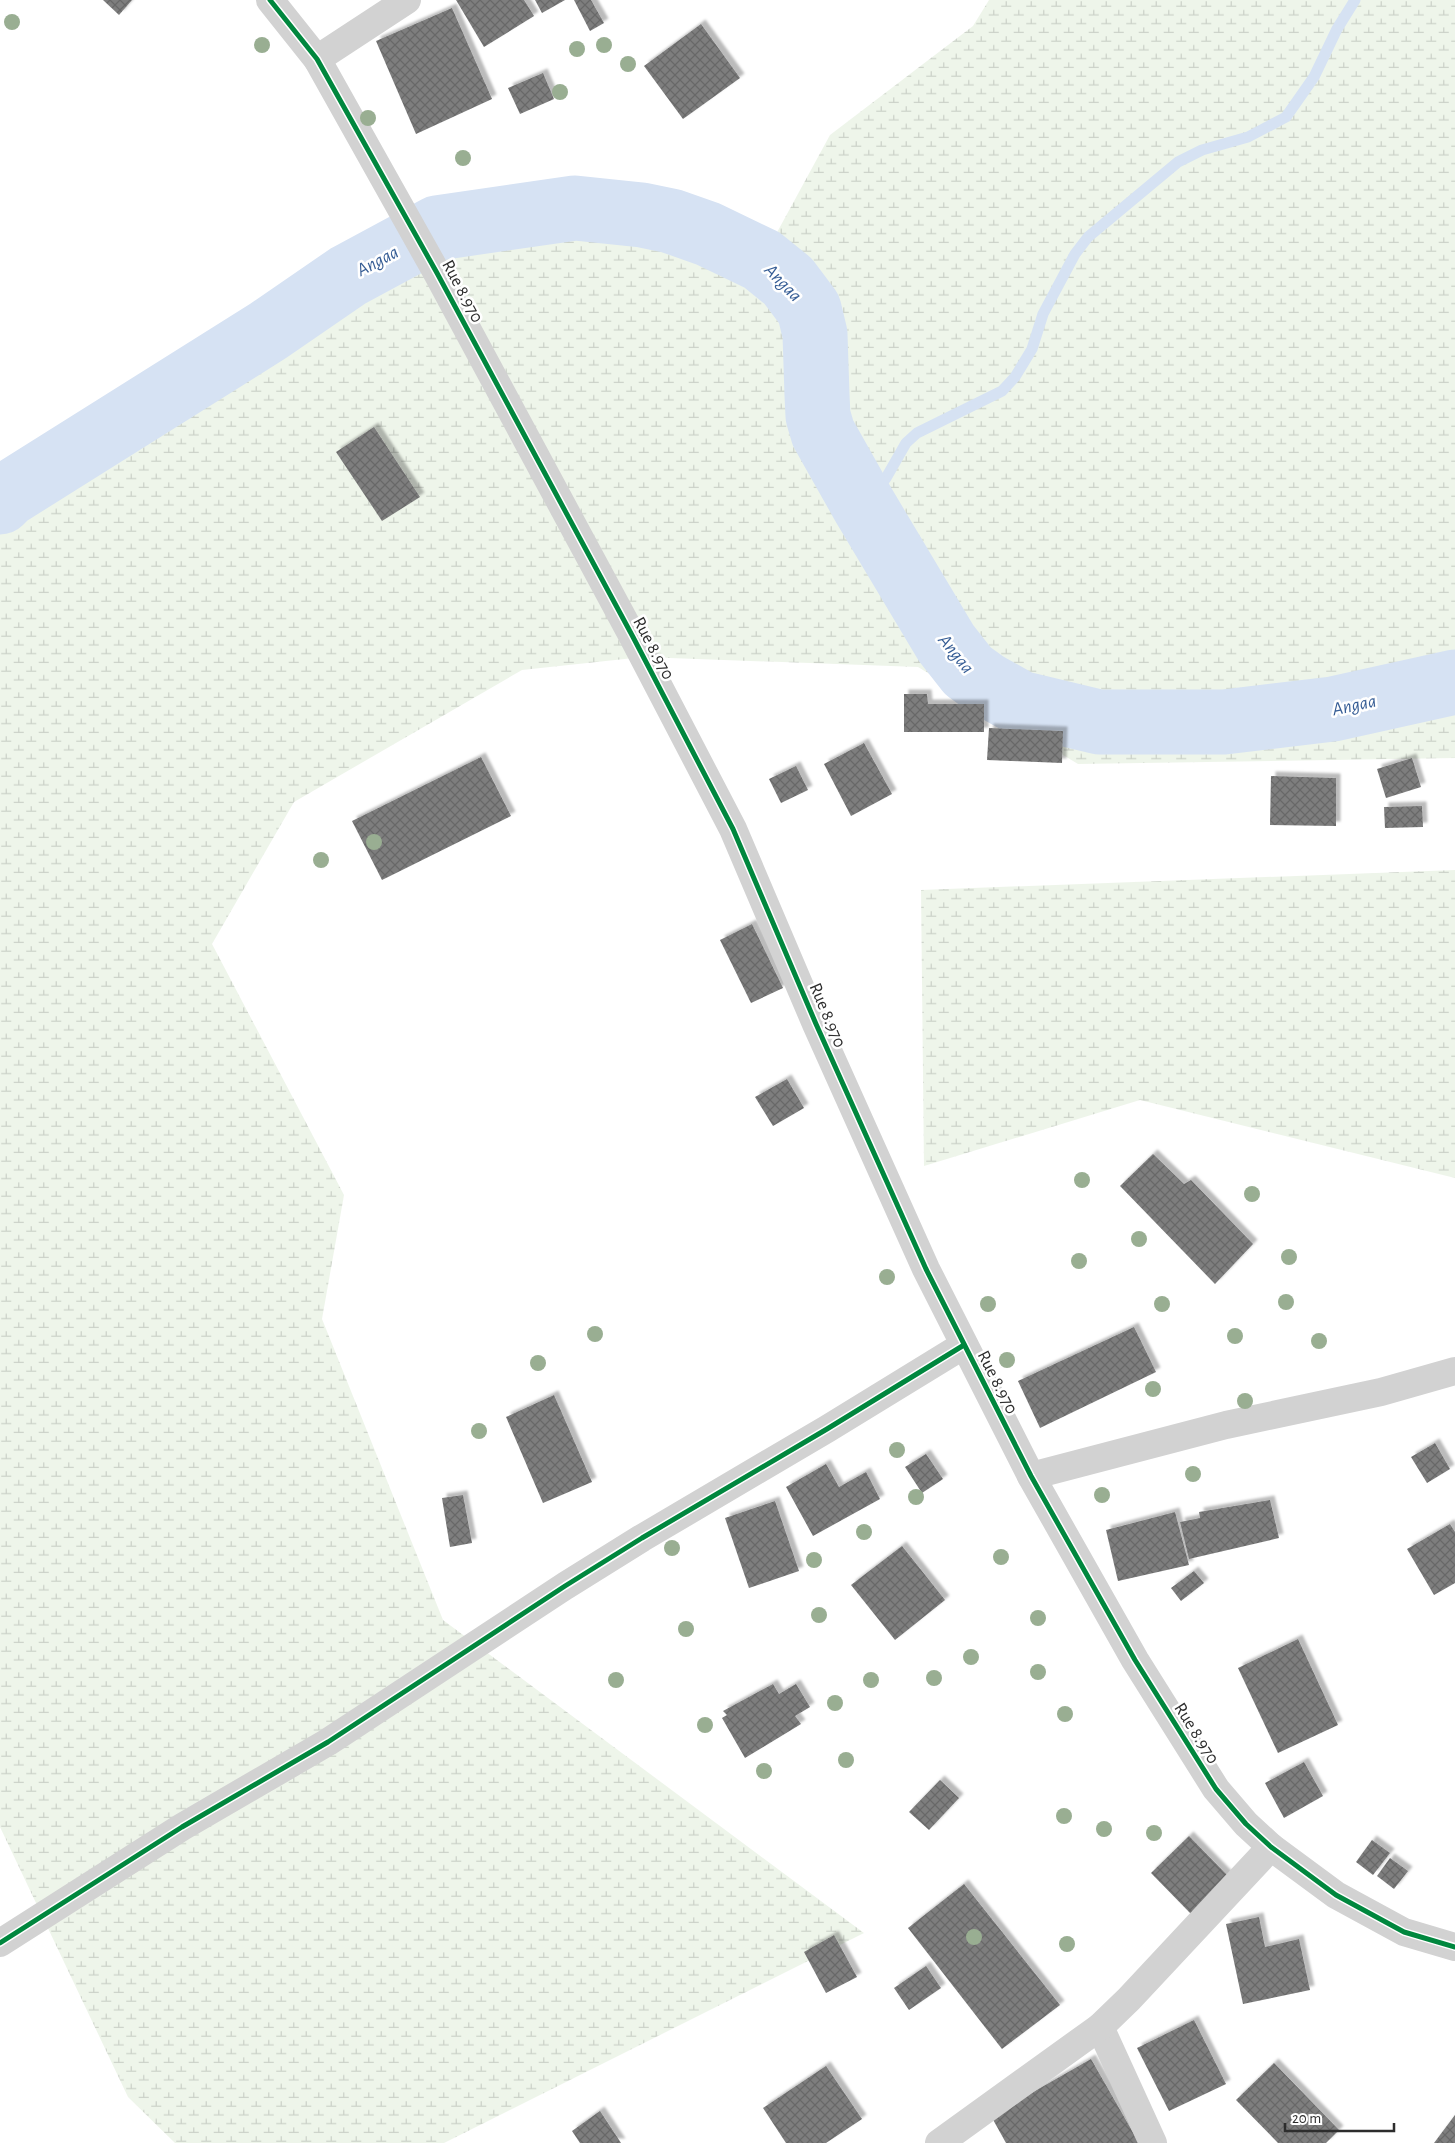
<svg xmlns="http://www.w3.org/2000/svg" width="1455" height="2143" font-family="'Alegreya Sans',sans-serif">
	<defs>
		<pattern id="wetland-marsh" width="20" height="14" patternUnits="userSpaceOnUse" patternTransform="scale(1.25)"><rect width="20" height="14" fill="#eef5ea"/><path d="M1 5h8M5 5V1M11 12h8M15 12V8" fill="none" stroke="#ccd2c9"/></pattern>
		<pattern id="building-cross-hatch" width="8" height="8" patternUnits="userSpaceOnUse" patternTransform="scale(1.25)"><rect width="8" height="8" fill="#7e7e7e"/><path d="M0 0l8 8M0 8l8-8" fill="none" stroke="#686868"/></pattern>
		<filter id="shadow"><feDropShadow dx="4.5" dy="-4.5" stdDeviation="1" flood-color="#0004"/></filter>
	</defs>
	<rect width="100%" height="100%" fill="#fff"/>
	<!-- wetland -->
	<g fill="url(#wetland-marsh)">
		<path d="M989,0H1455V758L1078,764L918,667L643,657L522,670L294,802L212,944L344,1195L322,1319L443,1620L864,1933L444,2143H175L128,2097L0,1827V502L7,495L268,331L348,276L437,228L575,208L642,215L671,221L708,234L762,260L830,135L973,26Z"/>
		<path d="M1455,870V1178L1140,1100L924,1166L921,890Z"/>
	</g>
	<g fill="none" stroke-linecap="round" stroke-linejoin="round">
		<!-- stream -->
		<path stroke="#d6e2f3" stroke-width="11" d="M863,504L886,478L906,443L917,433L1002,391L1015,377L1032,349L1043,314L1075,254L1088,237L1178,162L1202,150L1248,137L1286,117L1314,77L1337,29L1355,0"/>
		<!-- river -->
		<path stroke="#d6e2f3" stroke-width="65" d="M0,502L7,495L268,331L348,276L437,228L575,208L642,215L671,221L708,234L762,260L788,281L809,309L815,334L817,395L818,416L823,433L863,504L946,643L968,671L986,684L1020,703L1099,722H1224L1333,709L1455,682"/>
	</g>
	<!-- building -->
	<g fill="url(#building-cross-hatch)" filter="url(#shadow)">
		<path d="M103,0H132L119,15Z"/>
		<path d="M456,0H524L534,16L484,47Z"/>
		<path d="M535,0H565L542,13Z"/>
		<path d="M574,0H591L604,23L590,31Z"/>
		<path d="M452,8L492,99L416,134L376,41Z"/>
		<path d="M701,24L740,78L683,119L644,66Z"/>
		<path d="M543,73L554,99L520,114L508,88Z"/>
		<path d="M374,427L420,497L382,521L336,452Z"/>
		<path d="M904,694H927L928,704H984V732H904Z"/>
		<path d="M989,728L1063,731L1062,763L987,760Z"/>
		<path d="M864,743L892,794L851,816L824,764Z"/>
		<path d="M481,757L511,816L382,880L352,821Z"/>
		<path d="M1412,758L1421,787L1386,798L1377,769Z"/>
		<path d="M796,766L808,790L781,803L769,779Z"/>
		<path d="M1271,776L1336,778V826L1270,825Z"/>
		<path d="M1422,806L1423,827L1385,828L1384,807Z"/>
		<path d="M752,924L783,988L751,1003L720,940Z"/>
		<path d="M787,1079L804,1108L773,1126L755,1097Z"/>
		<path d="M1153,1154L1184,1184L1191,1180L1253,1244L1215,1284L1120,1186Z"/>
		<path d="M1134,1327L1156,1372L1040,1428L1018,1381Z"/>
		<path d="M554,1395L592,1482L543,1503L506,1417Z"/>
		<path d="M1435,1443L1450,1469L1427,1483L1411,1457Z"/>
		<path d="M926,1454L943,1479L922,1493L905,1467Z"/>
		<path d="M826,1464L839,1487L866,1472L880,1499L813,1536L786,1487Z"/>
		<path d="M463,1495L472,1543L450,1547L442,1498Z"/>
		<path d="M1270,1500L1279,1538L1189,1559L1180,1522L1200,1518L1199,1512Z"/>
		<path d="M775,1501L799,1571L749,1588L725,1518Z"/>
		<path d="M1175,1512L1189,1565L1118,1581L1106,1530Z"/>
		<path d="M1450,1524L1455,1532V1583L1434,1595L1407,1549Z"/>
		<path d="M902,1546L945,1600L895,1640L851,1585Z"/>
		<path d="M1194,1571L1204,1583L1181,1601L1171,1588Z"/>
		<path d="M1298,1639L1338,1725L1278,1753L1238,1668Z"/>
		<path d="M773,1684L779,1694L796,1684L810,1707L795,1716L801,1724L745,1758L722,1718L727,1715L723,1711Z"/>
		<path d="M1304,1762L1323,1796L1284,1818L1265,1783Z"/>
		<path d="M940,1780L959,1798L929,1830L909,1812Z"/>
		<path d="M1189,1836L1229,1877L1191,1914L1151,1873Z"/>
		<path d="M1372,1840L1390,1853L1373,1875L1356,1862Z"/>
		<path d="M1390,1858L1408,1871L1394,1889L1377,1876Z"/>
		<path d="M964,1884L1060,2005L1002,2049L908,1928Z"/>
		<path d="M1259,1917L1265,1947L1299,1939L1310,1990L1243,2004L1226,1924Z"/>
		<path d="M834,1935L857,1977L826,1993L804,1952Z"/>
		<path d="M926,1966L941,1988L909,2010L894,1988Z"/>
		<path d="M1194,2020L1226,2084L1169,2111L1137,2048Z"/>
		<path d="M1091,2059L1139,2143H1006L991,2116Z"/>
		<path d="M1274,2063L1339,2130L1326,2143H1278L1236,2100Z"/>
		<path d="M826,2066L862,2119L826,2143H786L763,2108Z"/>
		<path d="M600,2111L621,2143H580L572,2131Z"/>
		<path d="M1455,2115V2143H1434Z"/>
	</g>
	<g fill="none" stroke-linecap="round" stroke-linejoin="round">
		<!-- minor -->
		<g stroke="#d2d2d2" stroke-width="28">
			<path d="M270,0L317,59L437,273L633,637L733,829L816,1024L926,1269L1031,1476L1135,1660L1216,1789L1246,1824L1271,1847L1336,1895L1404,1932L1455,1947"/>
			<path d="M317,59L407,0"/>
			<path d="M1031,1476L1226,1425L1381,1392L1455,1371"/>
			<path d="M0,1943L182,1827L328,1742L565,1586L642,1538L827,1429L964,1345"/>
			<path d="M1100,2027L1153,2143"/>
			<path d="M939,2143L1100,2027L1129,1999L1271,1847"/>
		</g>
		<!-- cycleway casing -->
		<g stroke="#fff" stroke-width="8">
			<g id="cycleway">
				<path d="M270,0L317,59L437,273L633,637L733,829L816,1024L926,1269L1031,1476L1135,1660L1216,1789L1246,1824L1271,1847L1336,1895L1404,1932L1455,1947"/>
				<path d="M0,1943L182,1827L328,1742L565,1586L642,1538L827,1429L964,1345"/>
			</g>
		</g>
		<!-- cycleway -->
		<use href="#cycleway" stroke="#00873e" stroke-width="5"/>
	</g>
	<!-- trees -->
	<g fill="#99ae92">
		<circle cx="12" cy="22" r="8"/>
		<circle cx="262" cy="45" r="8"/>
		<circle cx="604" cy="45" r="8"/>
		<circle cx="577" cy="49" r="8"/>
		<circle cx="628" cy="64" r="8"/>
		<circle cx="560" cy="92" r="8"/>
		<circle cx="368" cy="118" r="8"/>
		<circle cx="463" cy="158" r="8"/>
		<circle cx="374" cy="842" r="8"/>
		<circle cx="321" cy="860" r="8"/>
		<circle cx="1082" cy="1180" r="8"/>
		<circle cx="1252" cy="1194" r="8"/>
		<circle cx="1139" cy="1239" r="8"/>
		<circle cx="1289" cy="1257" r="8"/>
		<circle cx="1079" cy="1261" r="8"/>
		<circle cx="887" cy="1277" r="8"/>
		<circle cx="1286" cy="1302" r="8"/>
		<circle cx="988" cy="1304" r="8"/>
		<circle cx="1162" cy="1304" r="8"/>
		<circle cx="595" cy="1334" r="8"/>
		<circle cx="1235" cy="1336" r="8"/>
		<circle cx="1319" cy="1341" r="8"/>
		<circle cx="1007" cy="1360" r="8"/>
		<circle cx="538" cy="1363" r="8"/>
		<circle cx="1153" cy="1389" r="8"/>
		<circle cx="1245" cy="1401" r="8"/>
		<circle cx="479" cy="1431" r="8"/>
		<circle cx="897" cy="1450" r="8"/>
		<circle cx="1193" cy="1474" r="8"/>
		<circle cx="1102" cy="1495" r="8"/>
		<circle cx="916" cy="1497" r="8"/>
		<circle cx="864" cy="1532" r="8"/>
		<circle cx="672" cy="1548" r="8"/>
		<circle cx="1001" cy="1557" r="8"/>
		<circle cx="814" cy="1560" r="8"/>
		<circle cx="819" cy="1615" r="8"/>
		<circle cx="1038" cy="1618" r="8"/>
		<circle cx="686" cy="1629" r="8"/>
		<circle cx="971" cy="1657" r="8"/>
		<circle cx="1038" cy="1672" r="8"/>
		<circle cx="934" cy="1678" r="8"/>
		<circle cx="616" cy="1680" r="8"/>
		<circle cx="871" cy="1680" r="8"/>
		<circle cx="835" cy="1703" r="8"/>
		<circle cx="1065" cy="1714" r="8"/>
		<circle cx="705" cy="1725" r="8"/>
		<circle cx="846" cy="1760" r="8"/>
		<circle cx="764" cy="1771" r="8"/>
		<circle cx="1064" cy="1816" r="8"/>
		<circle cx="1104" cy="1829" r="8"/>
		<circle cx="1154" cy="1833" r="8"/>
		<circle cx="974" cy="1937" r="8"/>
		<circle cx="1067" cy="1944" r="8"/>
	</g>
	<g text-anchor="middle" stroke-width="5" stroke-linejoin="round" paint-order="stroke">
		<!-- street labels -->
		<g font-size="18" fill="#2d2d2d" stroke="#fff">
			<text transform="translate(463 291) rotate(62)" y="6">Rue 8.970</text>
			<text transform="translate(654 648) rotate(62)" y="6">Rue 8.970</text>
			<text transform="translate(828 1015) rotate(67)" y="6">Rue 8.970</text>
			<text transform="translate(998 1382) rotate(63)" y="6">Rue 8.970</text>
			<text transform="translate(1197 1733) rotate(58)" y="6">Rue 8.970</text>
		</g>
		<!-- water labels -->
		<g font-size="19" font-style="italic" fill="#365d95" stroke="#fff">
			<text transform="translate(377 260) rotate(-28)" y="7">Angaa</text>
			<text transform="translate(784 282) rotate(46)" y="7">Angaa</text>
			<text transform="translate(957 653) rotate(51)" y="7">Angaa</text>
			<text transform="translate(1354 704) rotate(-12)" y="7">Angaa</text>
		</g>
	</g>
	<!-- scale -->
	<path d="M1285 2123v8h109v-8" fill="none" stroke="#2d2d2d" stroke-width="2.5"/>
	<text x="1292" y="2123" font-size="15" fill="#2d2d2d" stroke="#ffffff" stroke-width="4" paint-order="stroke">20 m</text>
</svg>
